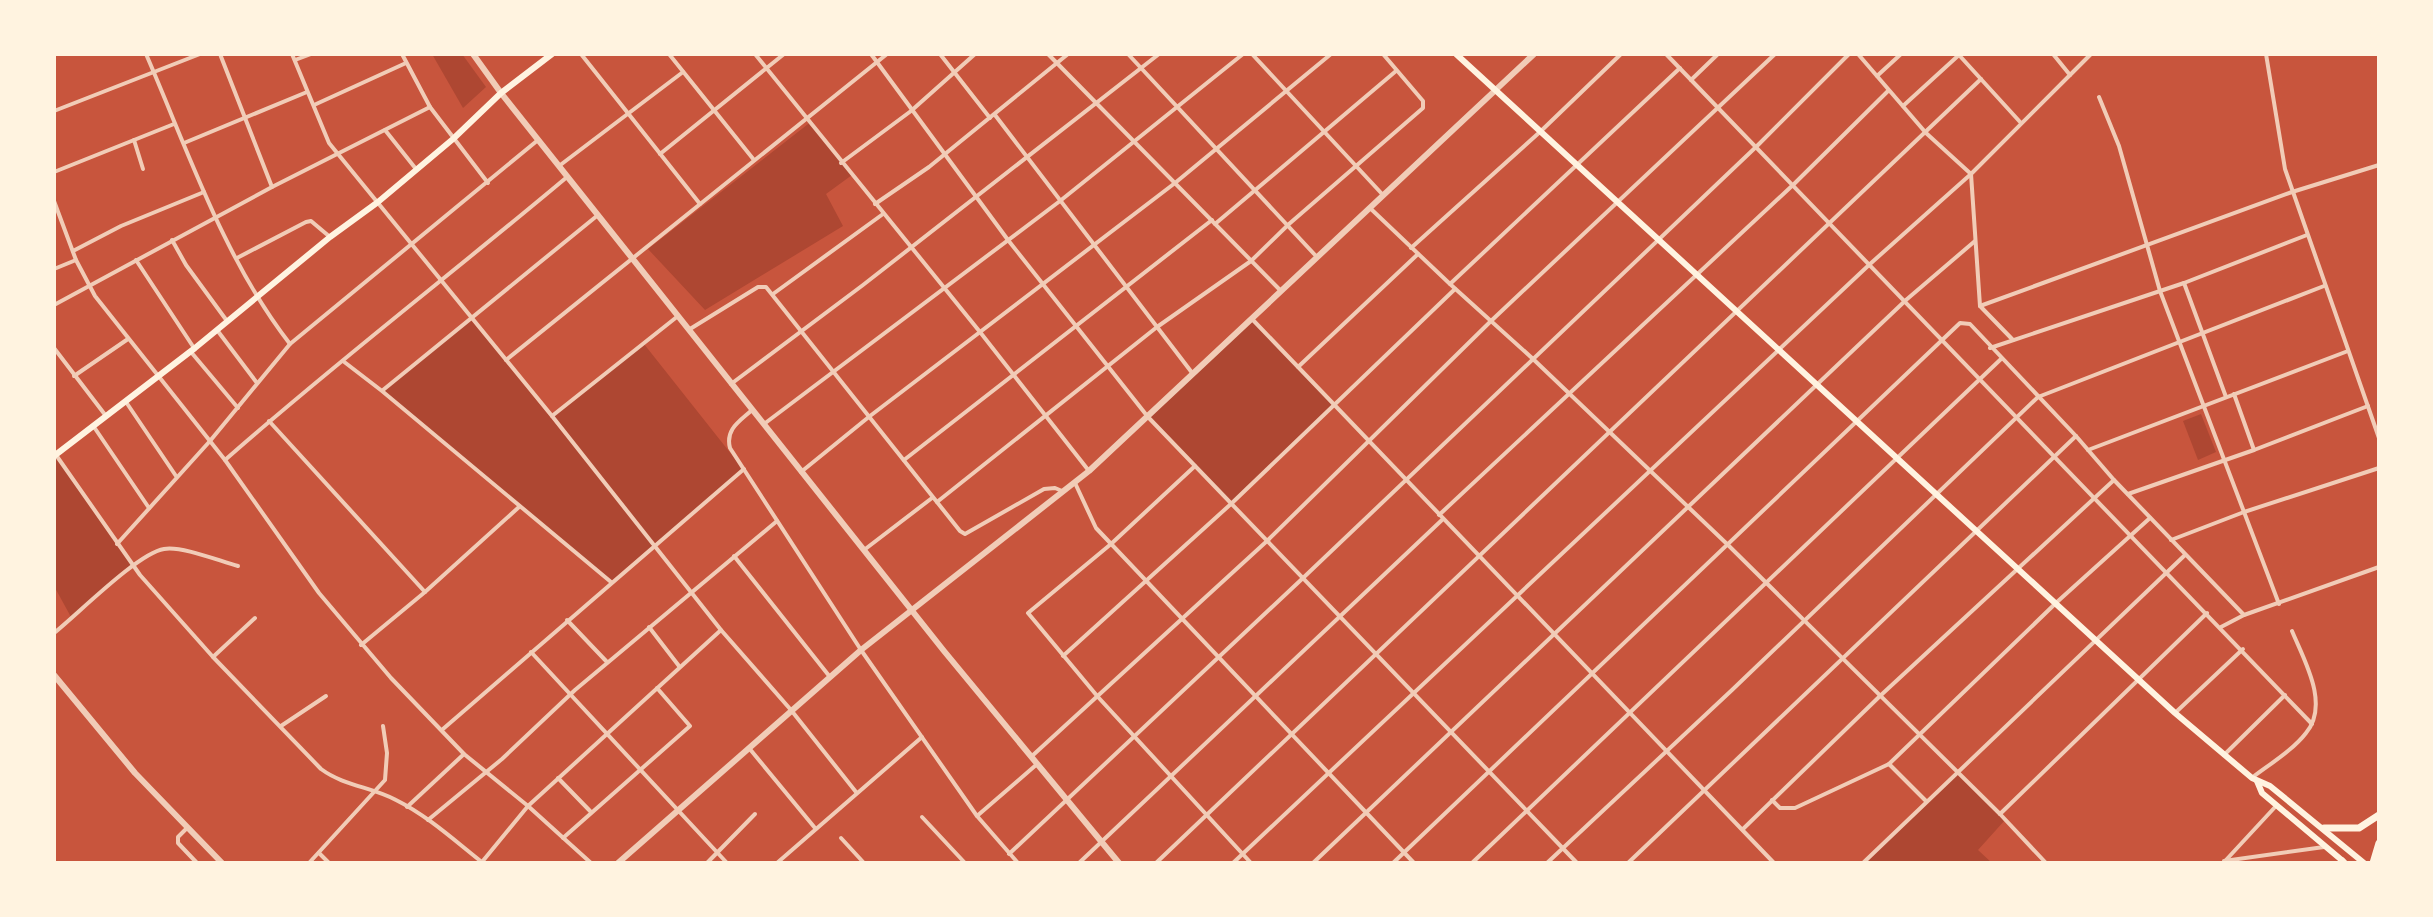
<svg xmlns="http://www.w3.org/2000/svg" width="2433" height="917" font-family="'Golos Text',sans-serif">
	<rect width="100%" height="100%" fill="#c8553d"/>
	<!-- green -->
	<g fill="#ae4732">
		<path d="M432,54H462L486,87L463,108Z"/>
		<path d="M812,121L852,175L826,194L843,226L705,310L648,249Z"/>
		<path d="M471,320L651,540L553,416L644,344L743,469L611,581L383,391Z"/>
		<path d="M1252,320L1334,405L1232,503L1149,417Z"/>
		<path d="M2201,414L2216,452L2198,460L2183,421Z"/>
		<path d="M56,457L133,566L71,617L54,586Z"/>
		<path d="M1957,773L2005,820L1978,850L1992,863H1864Z"/>
	</g>
	<g fill="none" stroke-linecap="round" stroke-linejoin="round">
		<!-- minor -->
		<g stroke="#f1ccb7" stroke-width="4">
			<path d="M146,54C189,153 224,259 290,344"/>
			<path d="M220,54L272,187"/>
			<path d="M292,54L329,143L552,416L721,630L791,710L856,792"/>
			<path d="M402,54L430,107L488,183"/>
			<path d="M581,54L700,204"/>
			<path d="M669,54L754,160"/>
			<path d="M755,54L980,332L1089,471"/>
			<path d="M871,54L1008,240L1148,417L1577,863"/>
			<path d="M940,54L990,118"/>
			<path d="M1048,54L1280,290"/>
			<path d="M1128,54L1316,256"/>
			<path d="M1252,54L1383,195"/>
			<path d="M1666,54L2312,724"/>
			<path d="M2266,54L2285,169L2379,438"/>
			<path d="M1959,55L2021,123"/>
			<path d="M295,60L311,54"/>
			<path d="M2070,75L2091,54"/>
			<path d="M1877,76L1901,54"/>
			<path d="M1691,80L1718,54"/>
			<path d="M2099,97L2119,146L2160,291L2279,604"/>
			<path d="M314,105L406,63"/>
			<path d="M1903,106L1960,54"/>
			<path d="M54,111L200,54"/>
			<path d="M995,115L1193,374"/>
			<path d="M385,130L416,169"/>
			<path d="M134,140L143,169"/>
			<path d="M184,143L307,92"/>
			<path d="M660,154L784,54"/>
			<path d="M841,163L911,111L975,54"/>
			<path d="M559,166L683,72"/>
			<path d="M54,172L174,124"/>
			<path d="M54,201L76,260L95,296L225,460L319,593L391,678L464,754L528,806L591,863"/>
			<path d="M875,204L929,167L1068,54"/>
			<path d="M1371,209L1450,284L1532,358L1727,544L2000,814L2046,863"/>
			<path d="M1215,224L1396,71"/>
			<path d="M172,240L186,265L227,321"/>
			<path d="M1411,248L1541,131L1621,54"/>
			<path d="M73,251L121,226L204,192"/>
			<path d="M237,258L306,222L311,221L330,237"/>
			<path d="M136,260L194,348"/>
			<path d="M54,269L76,260"/>
			<path d="M2184,283L2226,397"/>
			<path d="M1450,284L1680,68"/>
			<path d="M773,294L883,214"/>
			<path d="M54,305L272,187L430,107"/>
			<path d="M1980,306L2292,192L2379,165"/>
			<path d="M1252,319L1774,863"/>
			<path d="M690,329L758,287H766L960,531L965,534L1044,489L1055,488L1062,491"/>
			<path d="M217,330L257,383"/>
			<path d="M2013,340L1980,306L1971,174L2070,75L2053,54"/>
			<path d="M54,348L106,416"/>
			<path d="M1990,348L2184,283L2307,235"/>
			<path d="M191,352L238,408"/>
			<path d="M506,360L887,54"/>
			<path d="M343,361L382,391L611,582"/>
			<path d="M1298,367L1418,254"/>
			<path d="M74,376L128,339"/>
			<path d="M731,384L863,285L1159,54"/>
			<path d="M383,390L598,215"/>
			<path d="M2234,394L2254,450"/>
			<path d="M126,402L176,476"/>
			<path d="M752,410C740,421 725,429 730,448L861,650L977,816L1018,863"/>
			<path d="M552,416L678,316"/>
			<path d="M269,421L425,592"/>
			<path d="M764,424L1060,201L1243,54"/>
			<path d="M94,427L149,508"/>
			<path d="M2088,450L2348,351"/>
			<path d="M56,455L140,575L213,657L321,769C344,786 372,787 396,800C428,816 455,841 483,863"/>
			<path d="M225,460C336,362 454,272 567,177"/>
			<path d="M904,460L1212,220"/>
			<path d="M1195,466L1111,544L1028,613L1098,697L1251,863"/>
			<path d="M801,472L870,416L1175,183L1331,54"/>
			<path d="M1075,483L1096,528L1414,863"/>
			<path d="M2128,494L2254,450L2368,406"/>
			<path d="M937,502L1157,327L1251,261L1289,224L1423,108V101L1383,54"/>
			<path d="M1439,515L1794,184L1888,91"/>
			<path d="M2171,540L2244,512L2379,468"/>
			<path d="M117,544L210,441L290,344L538,140"/>
			<path d="M864,550L932,498"/>
			<path d="M734,556L830,677"/>
			<path d="M567,620L607,662"/>
			<path d="M649,627L679,666"/>
			<path d="M2221,627L2244,615"/>
			<path d="M54,633C78,614 138,553 164,549C183,546 219,561 238,566"/>
			<path d="M361,645L425,592L519,507"/>
			<path d="M531,652L727,863"/>
			<path d="M1063,656L1232,503L1455,289"/>
			<path d="M213,657L255,618"/>
			<path d="M2175,713L2243,649"/>
			<path d="M281,726L326,696"/>
			<path d="M443,729L744,469"/>
			<path d="M749,748L815,828"/>
			<path d="M2224,755L2285,695"/>
			<path d="M1032,756L1267,541L1491,321L1775,54"/>
			<path d="M1889,764L1926,801"/>
			<path d="M2253,777C2270,764 2293,750 2306,733C2330,704 2304,660 2292,631"/>
			<path d="M558,778L591,812"/>
			<path d="M1772,800L1780,808H1795L1889,764L2057,602L2150,518"/>
			<path d="M407,807L464,754"/>
			<path d="M2000,814L2207,613"/>
			<path d="M977,816L1036,765"/>
			<path d="M922,817L965,863"/>
			<path d="M428,820L502,759L575,690L777,521"/>
			<path d="M187,828L178,837V843L197,863"/>
			<path d="M1743,829L1880,696L2114,480"/>
			<path d="M563,838L690,726L657,688"/>
			<path d="M841,838L864,863"/>
			<path d="M319,853L329,863"/>
			<path d="M1009,854L1303,578L1757,146L1849,54"/>
			<path d="M2226,860L2276,806"/>
			<path d="M2224,861L2324,847"/>
			<path d="M482,862L528,806L721,630"/>
			<path d="M309,863L385,780L387,753L383,726"/>
			<path d="M707,863L755,814"/>
			<path d="M777,863L922,737"/>
			<path d="M1079,863L1443,519"/>
			<path d="M1156,863L1981,79"/>
			<path d="M1233,863L1870,264L1971,174L1926,133L1858,54"/>
			<path d="M1313,863L1906,300L1975,241"/>
			<path d="M1393,863L1960,323L1970,324L2076,436L2114,480L2244,615L2379,567"/>
			<path d="M1472,863L2001,359"/>
			<path d="M1547,863L1732,690L2038,397L2324,286"/>
			<path d="M1628,863L2076,436"/>
			<path d="M1863,863L2185,555"/>
		</g>
		<!-- tertiary -->
		<g stroke="#f1ccb7" stroke-width="6">
			<path d="M473,54L501,93L944,651L1119,863"/>
			<path d="M54,675L135,773L222,863"/>
			<path d="M618,863L861,650L1089,471L1534,54"/>
		</g>
		<!-- secondary -->
		<g stroke="#fff3e0" stroke-width="6">
			<path d="M1456,54L2175,713L2252,778L2270,786L2364,863"/>
			<path d="M54,456L195,348L330,237L378,202L453,139L501,93L552,54"/>
			<path d="M2257,781L2262,793L2344,862"/>
		</g>
		<!-- primary -->
		<g stroke="#fff3e0" stroke-width="7">
			<path d="M2324,828H2359L2379,815"/>
			<path d="M2342,861L2343,863"/>
			<path d="M2373,863L2379,843"/>
		</g>
	</g>
	<!-- border -->
	<rect width="2433" height="917" fill="none" stroke="#fff3e0" stroke-width="112"/>
</svg>
